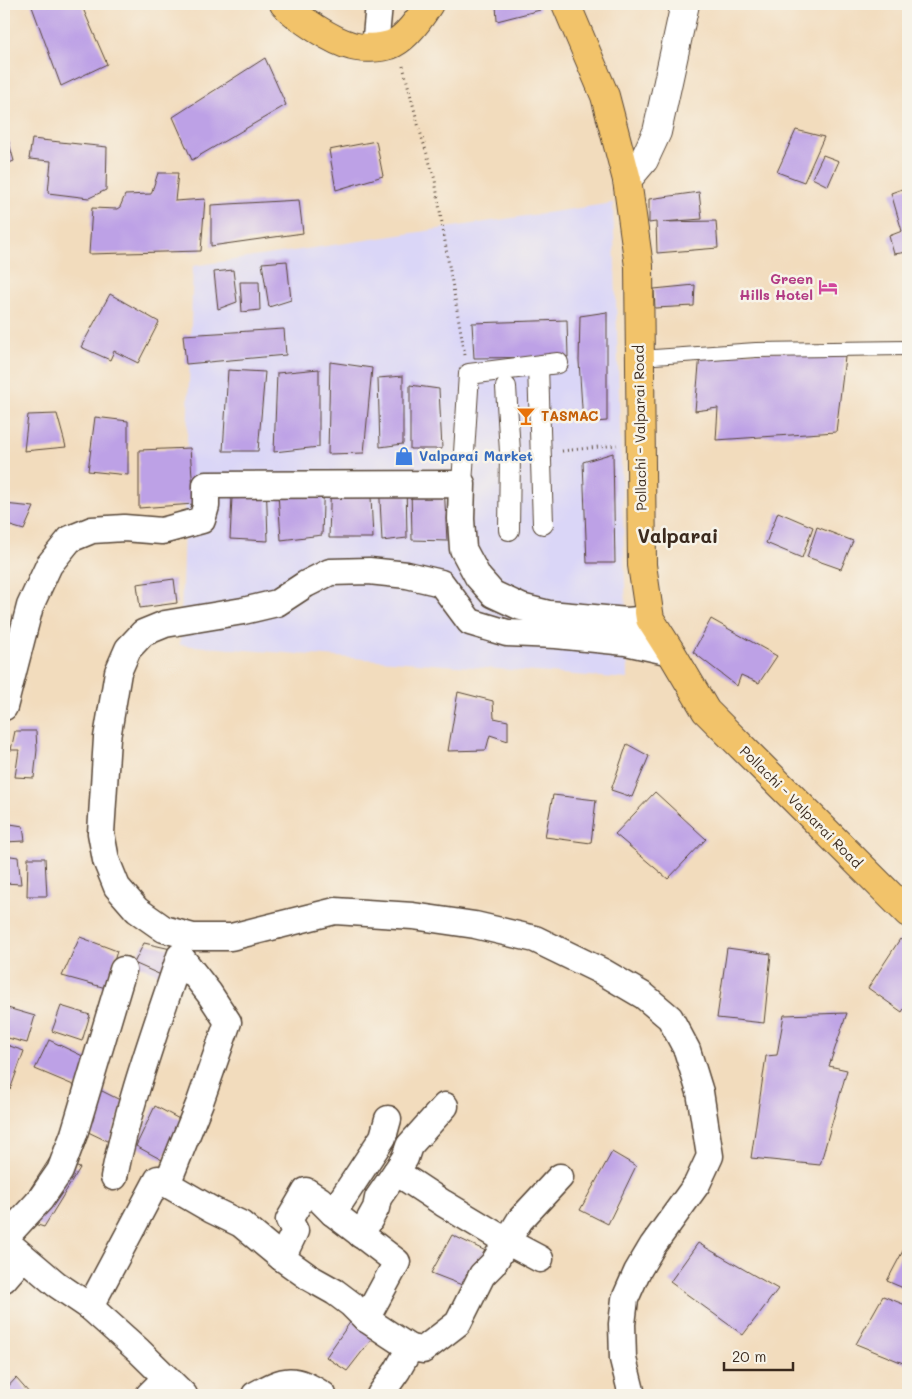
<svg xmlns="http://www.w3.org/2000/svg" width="912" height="1399" font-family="Mali,sans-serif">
	<rect width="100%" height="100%" fill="#f7f3e8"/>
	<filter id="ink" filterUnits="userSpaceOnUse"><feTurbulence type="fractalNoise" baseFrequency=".02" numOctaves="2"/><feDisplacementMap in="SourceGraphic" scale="10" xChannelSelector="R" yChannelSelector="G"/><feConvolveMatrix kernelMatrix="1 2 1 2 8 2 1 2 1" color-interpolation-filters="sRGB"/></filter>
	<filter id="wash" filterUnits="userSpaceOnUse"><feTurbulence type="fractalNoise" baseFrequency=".0096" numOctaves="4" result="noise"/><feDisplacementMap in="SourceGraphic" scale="20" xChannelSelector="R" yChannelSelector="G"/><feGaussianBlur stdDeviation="1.12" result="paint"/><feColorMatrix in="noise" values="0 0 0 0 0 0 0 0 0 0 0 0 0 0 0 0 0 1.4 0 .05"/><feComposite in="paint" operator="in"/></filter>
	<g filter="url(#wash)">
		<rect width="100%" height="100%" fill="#f2dcbd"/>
		<!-- built -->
		<path fill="#dad6f7" d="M613,203L628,679L180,645L193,266Z"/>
		<g id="blocks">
			<!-- building -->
			<g fill="#bda1e6">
				<path d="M31,4H81L107,64L61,86Z"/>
				<path d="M496,4H538L540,10L497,21Z"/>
				<path d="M265,58L286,105L192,160L173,117Z"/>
				<path d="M796,130L824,137L804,182L777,172Z"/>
				<path d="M4,136H7L14,161L4,165Z"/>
				<path d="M32,139L107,147L106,190L89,198L48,193L51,161L29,159Z"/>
				<path d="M376,141L383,176L336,190L329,150Z"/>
				<path d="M823,155L839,161L828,186L812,178Z"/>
				<path d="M158,173H178L175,201L205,199L201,251L89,254L92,208L117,209L120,207L125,195L151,194Z"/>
				<path d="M908,187V252L894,254L889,236L902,231L891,193Z"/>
				<path d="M699,192L702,219L663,222L716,221L718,248L657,253L656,222L649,223V199Z"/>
				<path d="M299,200L303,233L211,246V205Z"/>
				<path d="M287,261L291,300L269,307L262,263Z"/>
				<path d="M233,270L237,302L218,309L214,272Z"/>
				<path d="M240,282H259L260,310L242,312Z"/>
				<path d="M695,285L694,306L655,308L654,289Z"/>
				<path d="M110,294L159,322L138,363L114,351L110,360L81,347Z"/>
				<path d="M607,312V421L583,423L579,361L580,316Z"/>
				<path d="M567,320L568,357L474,358L472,323Z"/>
				<path d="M284,329L286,355L186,364L183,335Z"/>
				<path d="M846,349L836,432L716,440L718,408L695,411L700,354Z"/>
				<path d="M330,362L372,368L364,453L328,454Z"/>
				<path d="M319,369V447L274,452L277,373Z"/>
				<path d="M228,370L265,372L258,451H223Z"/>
				<path d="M403,376V444L380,447L378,378Z"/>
				<path d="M410,385L439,389L442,449H410Z"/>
				<path d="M57,414L66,447L24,451L28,415Z"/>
				<path d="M95,417L128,421V475L88,471Z"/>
				<path d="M190,448L194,504L139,508V450Z"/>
				<path d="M613,453L615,563H587L583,462Z"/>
				<path d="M324,474L322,535L281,540L277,477Z"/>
				<path d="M331,474L370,476L373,538H329Z"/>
				<path d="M233,476H266L268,541L230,539Z"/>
				<path d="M379,479H406L407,538L382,541Z"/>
				<path d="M444,484L447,541L412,540L411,485Z"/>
				<path d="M4,504L34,507L24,530L4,524Z"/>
				<path d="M778,512L813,527L802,558L766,543Z"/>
				<path d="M817,527L853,541L841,569L807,557Z"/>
				<path d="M174,579L177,603L140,608L137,584Z"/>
				<path d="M711,619L777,656L759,683L741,675L737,686L693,652Z"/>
				<path d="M458,692L493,701L494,718L508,721V741L490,735L486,750L448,751Z"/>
				<path d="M15,731H36L37,750L34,778L15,777L19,750H11Z"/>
				<path d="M627,744L649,756L632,797L611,790Z"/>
				<path d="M655,792L706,839L668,879L615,834Z"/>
				<path d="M553,795L596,800L591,843L545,837Z"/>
				<path d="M4,823L23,826L25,841L4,842Z"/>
				<path d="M4,855L18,857L21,884L4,883Z"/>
				<path d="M28,858H45L47,896H27Z"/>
				<path d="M80,937L117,951L106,988L62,976Z"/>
				<path d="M900,939L908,946V1002L902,1012L868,988Z"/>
				<path d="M144,943L171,949L161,975L134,963Z"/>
				<path d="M727,948L771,954L764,1023L717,1018Z"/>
				<path d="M61,1006L90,1015L82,1041L52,1031Z"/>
				<path d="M4,1007L35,1016L27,1043L4,1037Z"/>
				<path d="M847,1013L829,1066L847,1070L820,1165L751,1158L766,1056L777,1055L784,1015Z"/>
				<path d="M49,1040L89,1059L78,1087L35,1069Z"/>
				<path d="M4,1044L24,1051L10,1090L4,1087Z"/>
				<path d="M100,1090L124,1102L109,1142L84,1130Z"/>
				<path d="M155,1106L183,1121L162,1160L136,1146Z"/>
				<path d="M612,1152L636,1166L608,1224L580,1210Z"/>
				<path d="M50,1158L80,1168L44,1227L12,1217Z"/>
				<path d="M452,1235L490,1253L475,1290L431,1273Z"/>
				<path d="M698,1243L778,1289L743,1335L670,1282Z"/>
				<path d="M905,1247L908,1249V1290L887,1281Z"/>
				<path d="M883,1296L908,1306V1365L856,1344Z"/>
				<path d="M353,1318L375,1335L347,1371L326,1357Z"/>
				<path d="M16,1378L31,1395H4V1391Z"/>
			</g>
		</g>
	</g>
	<g filter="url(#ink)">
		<use href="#blocks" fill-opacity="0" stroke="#564536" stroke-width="1"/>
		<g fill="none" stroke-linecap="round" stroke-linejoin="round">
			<!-- service casing -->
			<g stroke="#564536" stroke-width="16">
				<path id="service" d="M640,358L756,350L908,348"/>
			</g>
			<!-- pedestrian casing -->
			<g stroke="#564536" stroke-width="22">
				<g id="pedestrian">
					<path d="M538,366L543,524"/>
					<path d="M506,387L510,452L509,530"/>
					<path d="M462,484L469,374L558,363L469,374"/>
				</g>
			</g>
			<!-- minor casing -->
			<g stroke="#564536" stroke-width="29">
				<g id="minor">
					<path d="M375,47L379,4"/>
					<path d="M4,707L30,606L49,565L70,539L92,530L124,528L162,531L202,520L206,506V485L462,484L461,519L463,549L478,577L493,594L521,607L549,614L627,621L650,619"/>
					<path d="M396,1172L443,1203L506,1241L540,1259"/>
					<path d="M167,1184L212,1210L241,1224L282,1258L310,1278L335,1292L351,1304L366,1319L410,1348"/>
					<path d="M333,1213L383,1137L388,1119"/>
					<path d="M361,1235L376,1208L378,1198L396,1172L405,1158L409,1146L445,1106"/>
					<path d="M4,1239L40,1200L60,1171L74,1134L123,970"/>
					<path d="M4,1240L56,1284L90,1307L139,1351L184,1395"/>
					<path d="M282,1258L295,1231L289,1220L306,1191L320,1200L333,1213L397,1262L366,1319"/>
					<path d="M4,1279L23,1257"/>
					<path d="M90,1307L158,1179L167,1184L200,1102L228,1022L209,993L180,956C156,1029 129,1101 114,1177"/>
					<path d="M149,1395L166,1378"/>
					<path d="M255,1395C286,1378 293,1376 323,1395"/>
					<path d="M380,1395L397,1371L410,1348L423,1350L458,1323L482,1275L493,1264L520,1220L560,1177"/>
					<path d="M632,1395L623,1359L622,1324L625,1299L637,1272L653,1245L697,1184L710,1156L700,1092L687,1050L670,1018L644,996L603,972L535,939L475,925L413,916L335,911L231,937H193L164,929L137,910L117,887L106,860L101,833L107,738L118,672L128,649L143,633L165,624L243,611L277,603L306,584L330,572L369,571L407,575L441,583L470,622L507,633L556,635L626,642L671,652"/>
				</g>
			</g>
			<!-- tertiary casing -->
			<g stroke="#564536" stroke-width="30">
				<path id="tertiary" d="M627,180L644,160L657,132L685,4"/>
			</g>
			<!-- primary casing -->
			<g stroke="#564536" stroke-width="30">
				<g id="primary">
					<path d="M284,4C298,18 332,41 352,46C362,49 380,48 390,45C405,40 421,17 429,4"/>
					<path d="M566,4L605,96L627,180L639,266L642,565L650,619L671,652L706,711L908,913"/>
				</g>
			</g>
			<!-- path -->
			<g stroke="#564536" stroke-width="3" stroke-dasharray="1 4" stroke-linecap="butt">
				<path d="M403,66L419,128L435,180L447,254L465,355"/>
				<path d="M562,451L617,445"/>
			</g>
			<!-- service -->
			<use href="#service" stroke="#fff" stroke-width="14"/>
			<!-- pedestrian -->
			<use href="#pedestrian" stroke="#fff" stroke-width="20"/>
			<!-- minor -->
			<use href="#minor" stroke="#fff" stroke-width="26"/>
			<!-- tertiary -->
			<use href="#tertiary" stroke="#fff" stroke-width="28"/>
			<!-- primary -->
			<use href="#primary" stroke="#f2c36a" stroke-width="28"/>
		</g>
	</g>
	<!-- icons -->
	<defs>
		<g id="hotel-bare" transform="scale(1.5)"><path d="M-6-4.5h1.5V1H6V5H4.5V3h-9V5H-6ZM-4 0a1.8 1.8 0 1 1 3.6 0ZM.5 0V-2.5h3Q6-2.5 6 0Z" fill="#d1479c" stroke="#f7f3e8" stroke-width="2.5" paint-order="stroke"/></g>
		<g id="bar-bare" transform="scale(1.5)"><path d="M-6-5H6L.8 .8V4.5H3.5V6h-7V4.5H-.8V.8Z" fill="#e8710a" stroke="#f7f3e8" stroke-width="2.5" paint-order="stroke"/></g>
		<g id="shop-bare" transform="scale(1.5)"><path d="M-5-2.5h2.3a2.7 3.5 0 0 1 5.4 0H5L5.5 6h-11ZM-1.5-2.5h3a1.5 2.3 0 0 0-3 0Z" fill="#3f7fe0" stroke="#f7f3e8" stroke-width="2.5" paint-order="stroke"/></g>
	</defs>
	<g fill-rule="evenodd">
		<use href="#hotel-bare" x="828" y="287"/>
		<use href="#bar-bare" x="526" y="416"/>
		<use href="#shop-bare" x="404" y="456"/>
	</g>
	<g text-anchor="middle" stroke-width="5" stroke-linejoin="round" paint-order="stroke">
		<!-- hotel labels -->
		<g font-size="14" font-weight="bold" fill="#b23c85" stroke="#f7f3e8" text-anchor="end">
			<text x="813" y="284">Green<tspan x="813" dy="16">Hills Hotel</tspan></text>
		</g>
		<!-- food labels -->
		<g font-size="14" font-weight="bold" fill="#c56008" stroke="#f7f3e8" text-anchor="start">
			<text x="541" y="421">TASMAC</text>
		</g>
		<!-- street labels -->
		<g font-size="14" fill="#3b2a1e" stroke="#f7f3e8">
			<text transform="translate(640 428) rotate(-91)" y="5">Pollachi - Valparai Road</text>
			<text transform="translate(801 807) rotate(45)" y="5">Pollachi - Valparai Road</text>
		</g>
		<!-- shop labels -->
		<g font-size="14" font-weight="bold" fill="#366cbe" stroke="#f7f3e8" text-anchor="start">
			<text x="419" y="461">Valparai Market</text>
		</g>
		<!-- district labels -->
		<g font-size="19" font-weight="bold" fill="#3b2a1e" stroke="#f7f3e8">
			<text x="678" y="543">Valparai</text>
		</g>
	</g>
	<!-- margin -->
	<rect width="912" height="1399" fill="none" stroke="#f7f3e8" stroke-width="20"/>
	<!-- scale -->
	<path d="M724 1362v8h69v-8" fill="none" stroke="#3b2a1e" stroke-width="2.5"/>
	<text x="732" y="1362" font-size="15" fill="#3b2a1e" stroke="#f7f3e8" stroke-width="4" paint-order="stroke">20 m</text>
</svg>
